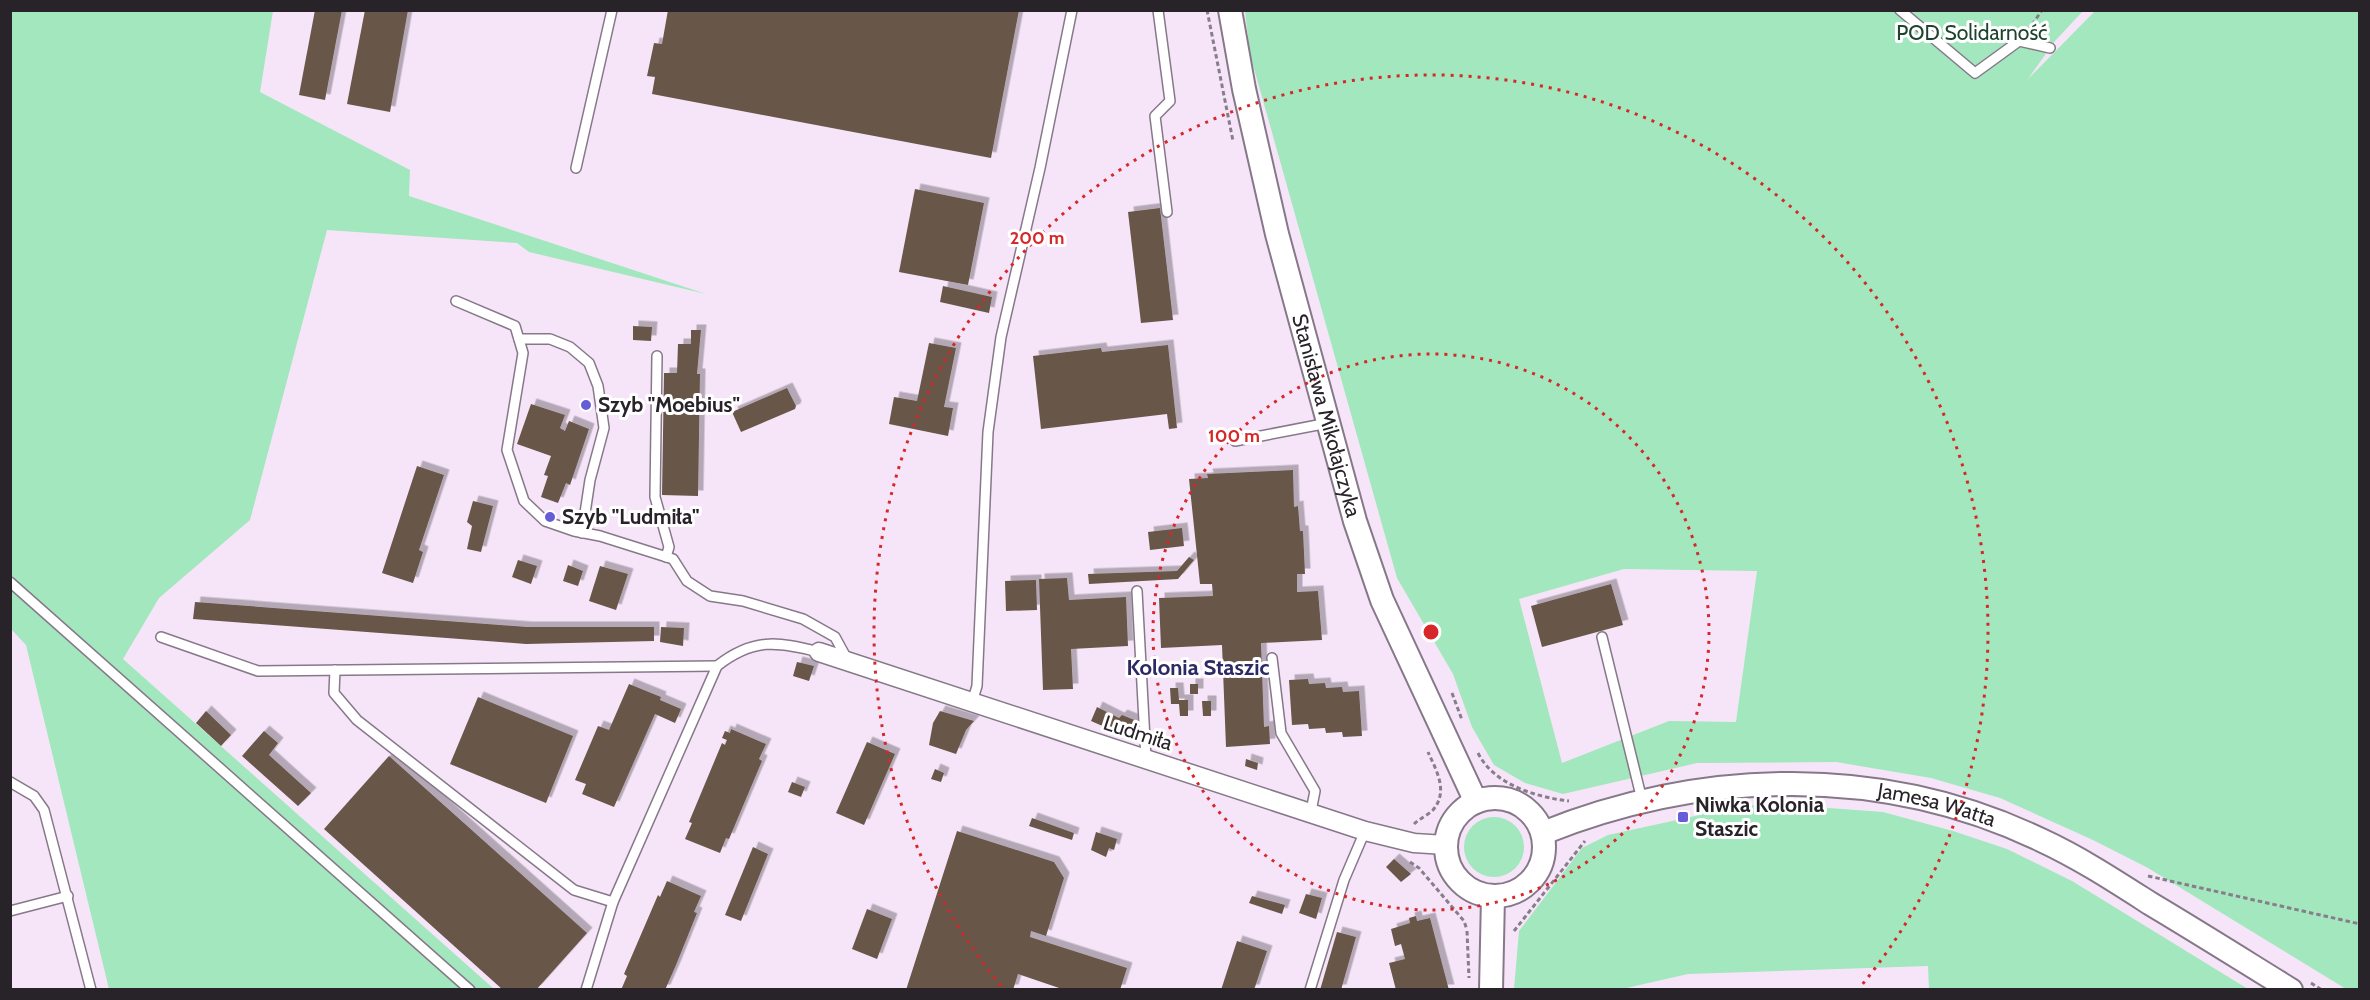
<svg xmlns="http://www.w3.org/2000/svg" width="2370" height="1000" font-family="Cabin,sans-serif">
	<defs>
		<filter id="shadow"><feDropShadow dx="5.5" dy="-5.5" stdDeviation="0" flood-color="#0004"/></filter>
	</defs>
	<rect width="100%" height="100%" fill="#f6e5f8"/>
	<!-- green -->
	<g fill="#a2e7bd" fill-rule="evenodd">
		<path d="M11,11H273L260,92L410,170L409,196L706,294L529,252L517,243L327,230L250,520L159,598L123,659L494,989H109L26,645L11,629Z"/>
		<path d="M1245,11H2083L2055,41L2028,79L2095,11H2359V989H2346L2148,868L2093,840L2000,798L1931,778L1836,762L1697,763L1563,794L1525,783L1494,765L1472,727L1453,674L1397,578L1250,54ZM1624,569L1757,571L1736,722L1669,721L1562,763L1519,599Z"/>
		<path d="M1776,804L1883,812L1953,831L2007,849L2072,881L2248,989H1929L1928,966L1688,974L1622,989H1514L1519,931L1582,848L1608,835L1741,806Z"/>
		<circle cx="1494" cy="847" r="30"/>
	</g>
	<!-- building -->
	<g fill="#68564a" filter="url(#shadow)">
		<path d="M315,10H342L325,100L299,95Z"/>
		<path d="M365,10H408L390,112L347,104Z"/>
		<path d="M668,10H1019L991,158L652,94L655,77L647,76L654,43L662,44Z"/>
		<path d="M915,189L984,203L968,285L899,272Z"/>
		<path d="M1160,208L1173,320L1141,323L1128,212Z"/>
		<path d="M943,286L992,297L989,313L940,302Z"/>
		<path d="M633,326L652,327L651,341L633,340Z"/>
		<path d="M691,330H701L697,374H700L698,496L662,495L664,373H677L678,344H691Z"/>
		<path d="M929,343L956,348L944,407L953,408L948,436L889,424L894,397L917,401Z"/>
		<path d="M1168,345L1177,428L1169,429L1167,414L1041,429L1033,356L1101,348L1102,352Z"/>
		<path d="M787,388L796,406L795,409L741,432L732,412Z"/>
		<path d="M531,404L565,415L560,428L565,431L569,421L589,429L570,485L566,483L558,503L541,497L548,476L544,475L551,456L517,444Z"/>
		<path d="M417,466L444,475L419,550L423,552L413,583L382,573Z"/>
		<path d="M1293,470L1294,507L1298,506L1300,531H1303L1305,574H1297V592L1318,591L1322,640L1261,643L1264,727L1269,726L1270,744L1226,747L1222,645L1161,648L1159,598L1213,596L1212,584H1200L1189,479L1208,478L1207,474Z"/>
		<path d="M473,501L493,506L481,552L467,549L472,526L467,522Z"/>
		<path d="M1182,528L1184,546L1150,550L1148,532Z"/>
		<path d="M1189,557L1194,560L1178,579L1089,584L1088,574L1177,571Z"/>
		<path d="M518,560L537,566L531,584L512,577Z"/>
		<path d="M568,565L583,571L578,586L563,581Z"/>
		<path d="M600,566L628,574L616,610L589,601Z"/>
		<path d="M1067,578L1069,600L1126,597L1128,646L1071,649L1073,689L1043,690L1039,579Z"/>
		<path d="M1036,580L1037,610L1006,611L1005,581Z"/>
		<path d="M1611,584L1623,625L1542,647L1531,606Z"/>
		<path d="M195,602L527,627H654V641L526,644L193,619Z"/>
		<path d="M661,627L684,628L683,646L660,642Z"/>
		<path d="M797,662L814,666L809,681L793,676Z"/>
		<path d="M1308,679L1309,684L1325,683L1326,688L1342,687L1343,692L1359,691L1362,736L1343,737L1342,732L1326,733L1325,728L1309,729L1308,724L1292,725L1289,680Z"/>
		<path d="M629,684L661,697L660,700L681,709L675,723L655,714L614,807L582,794L586,784L575,780L598,726L609,730Z"/>
		<rect x="1190" y="684" width="8" height="10"/>
		<path d="M1170,688H1178L1179,700H1188V716H1180L1179,704H1171Z"/>
		<path d="M478,697L573,736L546,803L450,764Z"/>
		<path d="M1202,701H1211V716H1203Z"/>
		<path d="M1097,707L1119,718L1122,715L1137,721L1131,736L1116,730V726L1114,731L1091,721Z"/>
		<path d="M206,711L231,735L221,746L196,723Z"/>
		<path d="M940,711L974,721L966,730L956,754L929,745L933,723Z"/>
		<path d="M731,729L766,744L759,759L762,761L729,839L726,838L720,853L685,839L692,823L689,822L722,743L725,745L727,740L722,738L725,731L730,733Z"/>
		<path d="M264,731L278,743L269,755L311,793L298,806L242,756Z"/>
		<path d="M867,742L895,754L864,825L836,813Z"/>
		<path d="M389,756L587,933L536,990H503L324,829Z"/>
		<path d="M1246,759L1258,763L1257,770L1245,766Z"/>
		<path d="M935,769L944,773L941,782L931,779Z"/>
		<path d="M792,782L805,787L801,797L788,792Z"/>
		<path d="M1032,818L1074,833L1072,840L1029,826Z"/>
		<path d="M957,831L1054,862L1064,878L1046,936L1031,931L1030,937L1127,968L1120,990H1065L1018,974L1013,990H906Z"/>
		<path d="M1096,832L1117,839L1114,850L1109,848L1106,857L1091,850Z"/>
		<path d="M753,847L768,854L741,921L725,915Z"/>
		<path d="M1394,859L1411,874L1401,882L1386,867Z"/>
		<path d="M667,881L701,896L694,912L697,913L676,965L665,990H621L627,976L624,974L658,895L660,897Z"/>
		<path d="M1306,894L1322,898L1316,919L1299,913Z"/>
		<path d="M1252,896L1285,905L1282,914L1249,903Z"/>
		<path d="M867,909L892,919L877,959L852,949Z"/>
		<path d="M1416,916L1417,921L1430,918L1449,990H1396L1389,963L1405,959L1401,944L1395,946L1391,929L1410,923L1409,918Z"/>
		<path d="M1337,932L1356,937L1341,990H1320Z"/>
		<path d="M1237,941L1267,951L1254,990H1221Z"/>
	</g>
	<g fill="none" stroke-linecap="round" stroke-linejoin="round">
		<!-- service casing -->
		<g stroke="#867889" stroke-width="12">
			<g id="service">
				<path d="M1158,10L1170,101L1155,116L1167,212"/>
				<path d="M1900,10L1975,73L2019,41L2050,48"/>
				<path d="M576,168L612,10"/>
				<path d="M456,301L515,326L523,353L507,450L524,501L545,521L574,531L600,536L673,559L687,581L710,596L743,601L803,619L835,637L847,659"/>
				<path d="M519,339H550L570,347L589,363L598,386L604,428L590,480L582,533"/>
				<path d="M657,356L655,497L669,547L666,557"/>
				<path d="M1235,441L1328,423"/>
				<path d="M10,582L470,990"/>
				<path d="M1137,591L1146,759"/>
				<path d="M161,637L258,671L717,666"/>
				<path d="M1602,637L1642,800"/>
				<path d="M1272,658L1281,733L1315,791L1311,811"/>
				<path d="M335,670L334,693L357,720L574,890L613,902"/>
				<path d="M972,702L977,686L988,432L1001,337L1040,168L1072,10"/>
				<path d="M10,782L34,796L44,810L91,990"/>
				<path d="M10,911L68,896"/>
				<path d="M586,990L613,902L717,666C753,638 777,641 819,652"/>
				<path d="M1310,990L1344,880L1365,831"/>
			</g>
		</g>
		<!-- minor casing -->
		<g stroke="#867889" stroke-width="21">
			<path id="minor" d="M819,652L1365,831L1414,843L1446,845"/>
		</g>
		<!-- tertiary casing -->
		<g stroke="#867889" stroke-width="26">
			<g id="tertiary">
				<path id="s1" d="M1230,10L1244,89L1277,234L1355,521L1382,600L1476,802"/>
				<circle cx="1495" cy="847" r="49"/>
				<path id="s2" d="M1543,833C1703,769 1883,764 2041,840C2080,858 2115,881 2151,904C2198,932 2244,961 2291,990"/>
				<path d="M1491,990L1493,896"/>
			</g>
		</g>
		<!-- path -->
		<g stroke="#887d8a" stroke-width="3" stroke-dasharray="4.5 3" stroke-linecap="butt">
			<path d="M1207,10L1233,141"/>
			<path d="M2028,31L2042,10"/>
			<path d="M1452,693L1462,720"/>
			<path d="M1478,753C1494,785 1536,797 1569,801"/>
			<path d="M1414,824C1419,819 1428,815 1433,810C1449,791 1436,770 1428,752"/>
			<path d="M1410,862L1419,868L1464,921L1467,930"/>
			<path d="M2148,876L2360,924"/>
			<path d="M1467,931L1469,978"/>
			<path d="M1514,931L1585,841"/>
			<path d="M2311,983L2322,990"/>
		</g>
		<!-- service -->
		<use href="#service" stroke="#fff" stroke-width="9"/>
		<!-- minor -->
		<use href="#minor" stroke="#fff" stroke-width="18"/>
		<!-- tertiary -->
		<use href="#tertiary" stroke="#fff" stroke-width="22"/>
	</g>
	<!-- distance rings -->
	<g fill="none" stroke="#d62828" stroke-width="3" stroke-dasharray="3 6">
		<circle cx="1431" cy="632" r="278"/>
		<path d="M1001 986A557 557 0 1 1 1861 986"/>
	</g>
	<!-- markers -->
	<g fill="#665ed8" stroke="#fff" stroke-width="2">
		<circle cx="586" cy="405" r="6"/>
		<circle cx="550" cy="517" r="6"/>
		<rect x="1677" y="811" width="12" height="12" rx="3"/>
	</g>
	<g text-anchor="middle" stroke-width="6" stroke-linejoin="round" paint-order="stroke">
		<!-- park labels -->
		<g font-size="21" fill="#1e442f" stroke="#fff">
			<text x="1972" y="40">POD Solidarność</text>
		</g>
		<!-- poi labels -->
		<g font-size="21" font-weight="bold" fill="#282229" stroke="#fff" text-anchor="start">
			<text x="598" y="412">Szyb "Moebius"</text>
			<text x="562" y="524">Szyb "Ludmiła"</text>
			<text x="1695" y="812">Niwka Kolonia<tspan x="1695" dy="24">Staszic</tspan></text>
		</g>
		<!-- street labels -->
		<g font-size="21" fill="#282229" stroke="#fff">
			<text dy="7" stroke="none"><textPath href="#s1" startOffset="417">Stanisława Mikołajczyka</textPath></text>
			<text transform="translate(1138 733) rotate(18)" y="7">Ludmiła</text>
			<text dy="7" stroke="none"><textPath href="#s2" startOffset="402">Jamesa Watta</textPath></text>
		</g>
		<!-- neighbourhood labels -->
		<g font-size="22" font-weight="bold" fill="#2c2964" stroke="#fff">
			<text x="1198" y="675">Kolonia Staszic</text>
		</g>
	</g>
	<circle cx="1431" cy="632" r="9" fill="#d62828" stroke="#fff" stroke-width="3"/>
	<g font-size="18" text-anchor="middle" font-weight="bold" fill="#d62828" stroke="#fff" stroke-width="6" stroke-linejoin="round" paint-order="stroke">
		<text x="1037" y="244">200 m</text>
		<text x="1234" y="442">100 m</text>
	</g>
	<!-- border -->
	<rect width="2370" height="1000" fill="none" stroke="#282229" stroke-width="24"/>
</svg>
